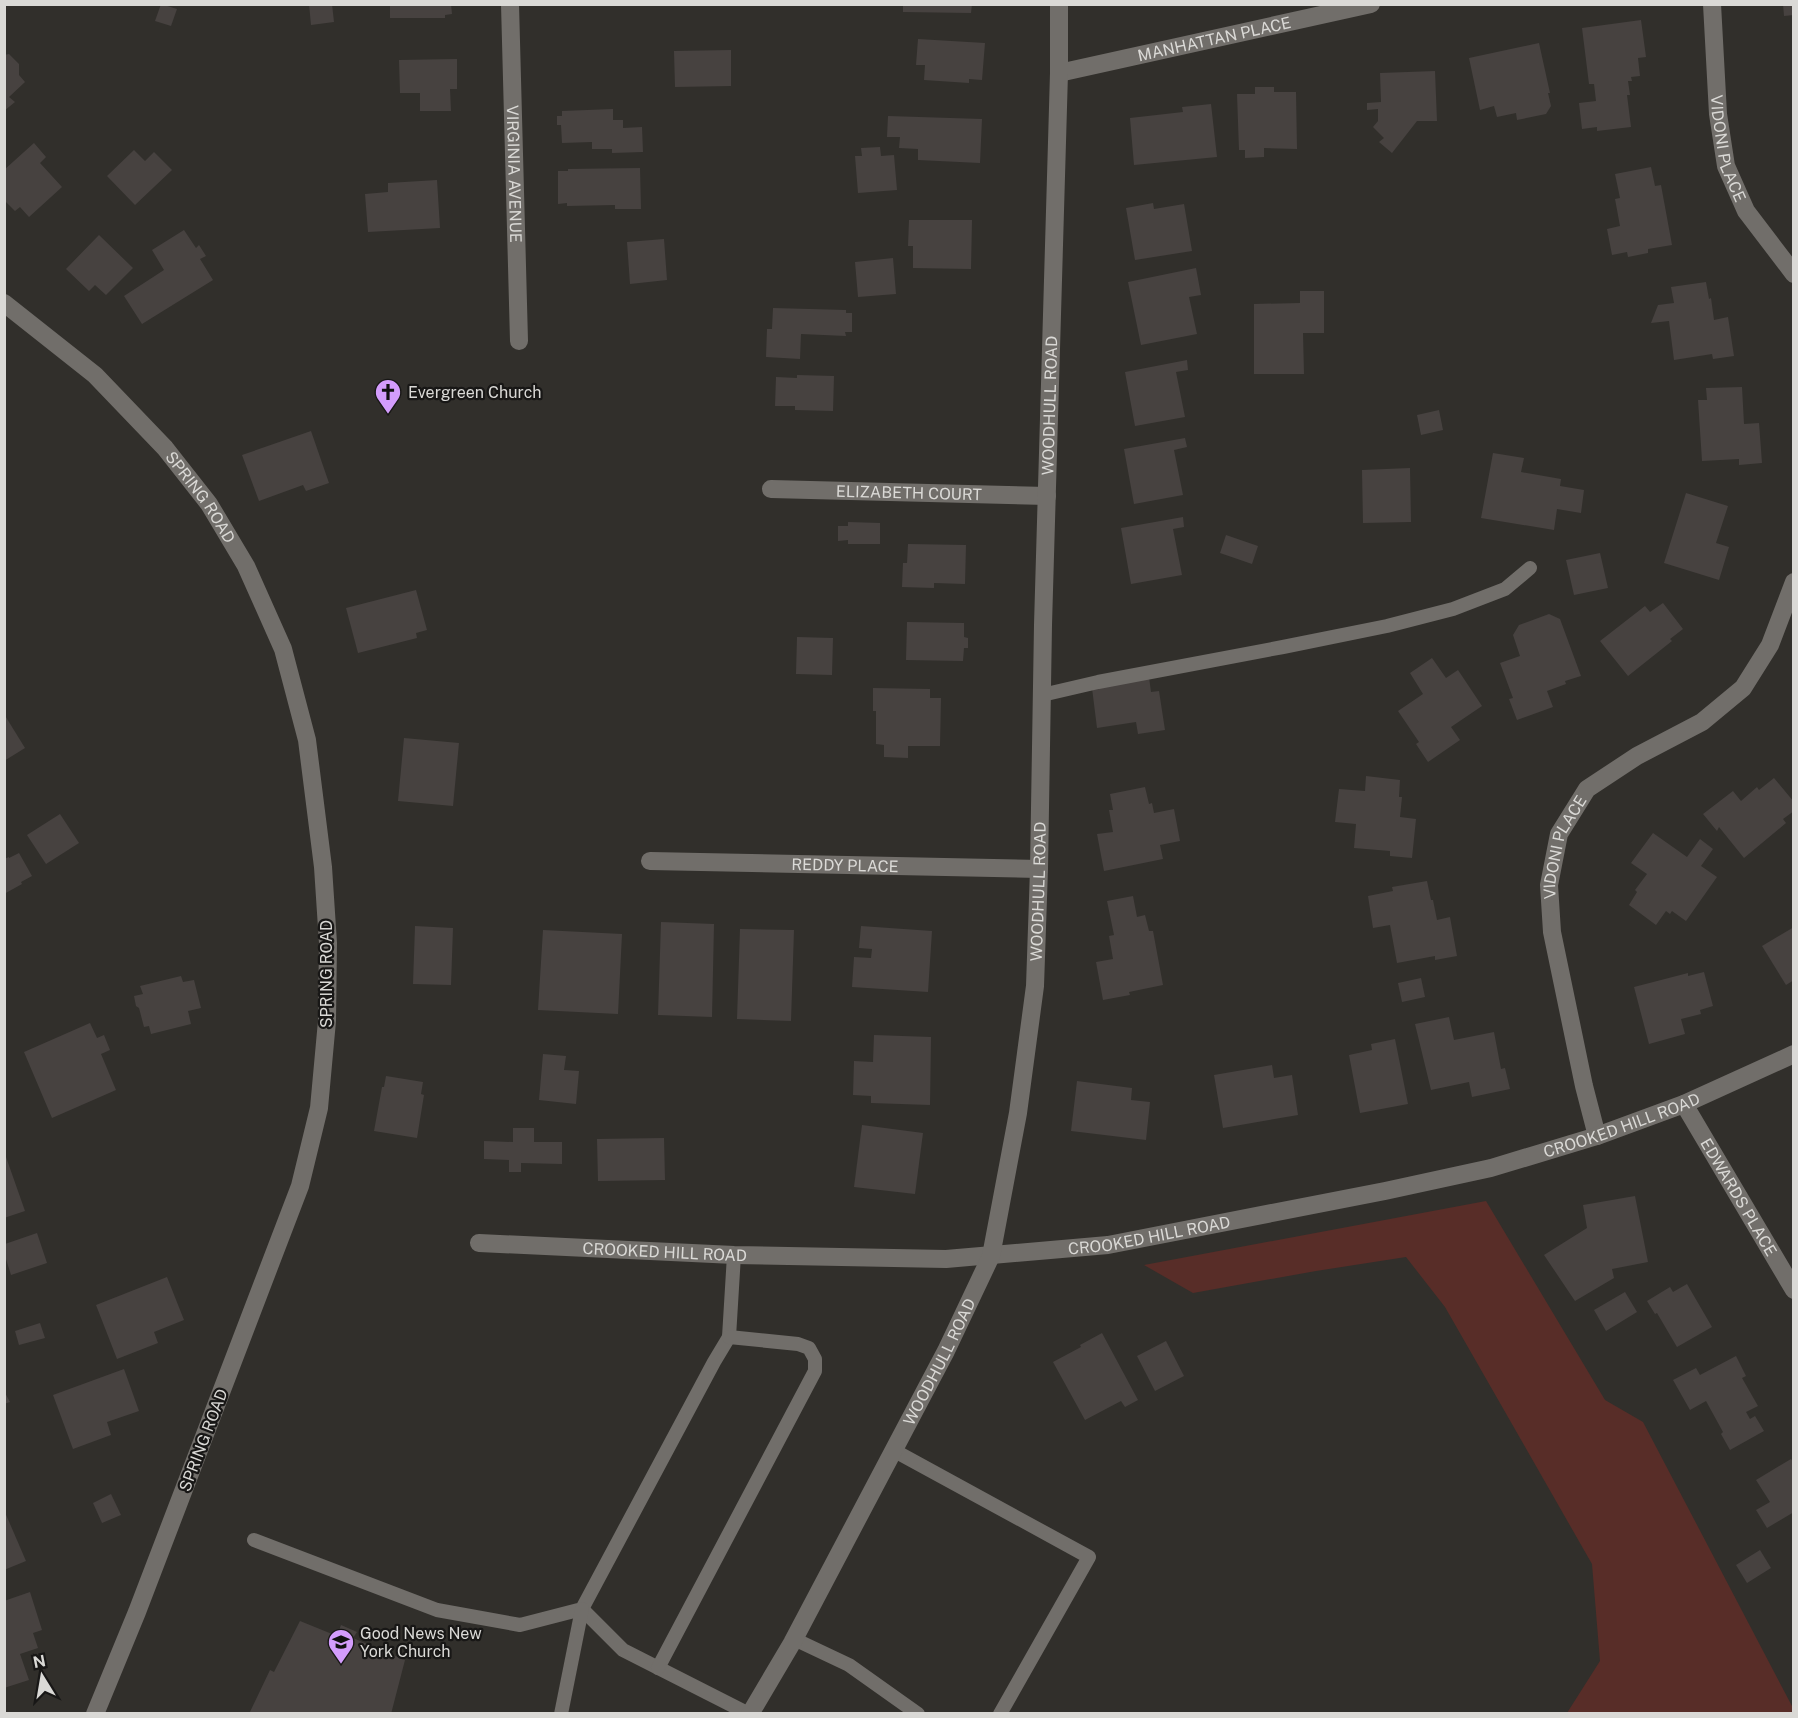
<svg xmlns="http://www.w3.org/2000/svg" width="1798" height="1718" font-family="'Public Sans',sans-serif">
	<rect width="100%" height="100%" fill="#312f2b"/>
	<!-- green -->
	<path fill="#582d28" d="M1486,1201L1605,1400L1643,1422L1793,1708V1713H1567L1600,1661L1592,1564L1445,1307L1406,1257L1316,1271L1193,1293L1144,1265Z"/>
	<!-- building -->
	<g fill="#474240">
		<path d="M161,4L177,9L171,26L155,21Z"/>
		<path d="M309,4H332L334,22L311,25Z"/>
		<path d="M390,4H451L452,14L445,15V18H390Z"/>
		<path d="M903,4H972L971,13L903,12Z"/>
		<path d="M1783,4H1794V15L1784,16Z"/>
		<path d="M1641,20L1646,57L1638,58L1640,76L1631,77L1632,81H1628L1630,95H1627L1631,127L1597,131V127L1582,129L1579,103L1596,101L1594,84H1589L1582,28Z"/>
		<path d="M918,39L985,43L982,80L969,79V83L924,80L925,65H916Z"/>
		<path d="M1539,43L1550,93H1548L1551,106L1546,114L1517,120L1516,113L1497,117L1494,106L1480,110L1469,58Z"/>
		<path d="M731,50V86L675,87L674,51Z"/>
		<path d="M9,54L19,64V75L25,82L9,97L15,102L4,111V55Z"/>
		<path d="M457,59V89H450L451,111H420V93H400L399,60Z"/>
		<path d="M1435,71L1437,121H1417L1392,153L1379,142L1384,138L1373,127L1378,121V109L1367,110V103L1381,102L1380,73Z"/>
		<path d="M1255,87H1274V92H1296L1297,149L1264,148V157L1245,158V150H1239L1237,94H1255Z"/>
		<path d="M1211,104L1217,157L1134,165L1130,118L1183,112L1182,107Z"/>
		<path d="M613,109V120H623V128L642,127L643,152L612,153V149H592V142L562,143L561,125H557V116H562V111Z"/>
		<path d="M888,116L982,119L980,163L918,160V149L899,148L900,137H887Z"/>
		<path d="M34,143L46,157L40,163L62,187L29,217L20,207L15,211L4,200V170Z"/>
		<path d="M880,147L881,156L894,155L897,190L858,193L855,156H862L861,148Z"/>
		<path d="M134,150L145,161L154,152L172,170L135,205L107,176Z"/>
		<path d="M1651,167L1655,186L1661,185L1672,245L1648,249V253L1628,257L1627,252L1612,255L1607,229L1620,226L1615,199L1620,198L1615,174Z"/>
		<path d="M640,168L641,209H615V205L567,206V203L558,204V171H568V169Z"/>
		<path d="M437,180L440,228L368,232L365,194L388,192V183Z"/>
		<path d="M1153,203L1154,209L1184,204L1192,251L1135,260L1126,208Z"/>
		<path d="M909,220H972L971,269L913,268V246H908Z"/>
		<path d="M184,230L196,248L199,245L206,256L200,259L213,280L142,324L124,296L164,270L152,250Z"/>
		<path d="M99,235L133,268L106,295L95,285L89,291L66,269Z"/>
		<path d="M664,239L667,280L630,284L627,242Z"/>
		<path d="M893,258L896,294L858,297L855,262Z"/>
		<path d="M1196,268L1201,295L1189,297L1197,334L1141,345L1128,282Z"/>
		<path d="M1706,282L1709,299L1711,298L1714,320L1728,317L1734,356L1713,359L1712,354L1674,360L1669,321L1651,323L1658,305L1674,303L1671,287Z"/>
		<path d="M1300,291H1324V333H1303L1304,374H1254V304L1300,303Z"/>
		<path d="M773,308L846,310V313H852V332H845L846,336L801,334L800,359L766,357L767,329H772Z"/>
		<path d="M1187,360L1188,370L1176,372L1185,417L1135,426L1125,372Z"/>
		<path d="M797,375L834,376L833,411L795,410V406H775L776,377L797,378Z"/>
		<path d="M1742,387L1744,424L1759,423L1762,463L1739,465V459L1702,461L1698,400H1707L1706,388Z"/>
		<path d="M1439,410L1443,430L1421,435L1417,415Z"/>
		<path d="M311,431L329,483L306,491L303,485L259,501L242,455Z"/>
		<path d="M1185,438L1187,447L1174,450L1183,495L1134,504L1124,449Z"/>
		<path d="M1493,453L1524,458L1521,472L1561,479L1560,486L1584,490L1581,513L1557,509L1554,530L1481,518Z"/>
		<path d="M1410,468L1411,522L1363,523L1362,470Z"/>
		<path d="M1686,493L1728,506L1716,543L1729,547L1719,580L1664,563Z"/>
		<path d="M1183,517L1184,527L1173,529L1182,575L1131,584L1121,528Z"/>
		<path d="M848,522L880,523V544H848V540L838,541V526H848Z"/>
		<path d="M1226,535L1258,546L1252,564L1220,553Z"/>
		<path d="M908,544L966,545L965,584L934,583V588L902,587L903,563H907Z"/>
		<path d="M1600,553L1608,588L1574,595L1566,560Z"/>
		<path d="M416,590L427,630L416,633L417,638L358,653L346,608Z"/>
		<path d="M1663,603L1683,629L1670,639L1672,641L1628,676L1600,641L1645,606L1650,612Z"/>
		<path d="M1549,614L1560,619L1581,676L1565,681L1566,684L1547,691L1553,707L1517,720L1509,699L1513,698L1500,663L1520,656L1513,635L1519,625Z"/>
		<path d="M907,622L964,623V637L968,638V648H964L963,661L906,660Z"/>
		<path d="M797,637L833,638L832,675L796,674Z"/>
		<path d="M1432,658L1446,678L1458,670L1482,706L1451,727L1460,740L1428,762L1416,744L1419,742L1398,711L1423,694L1410,673Z"/>
		<path d="M1149,677L1151,692L1159,691L1165,730L1138,734L1136,722L1097,728L1092,688Z"/>
		<path d="M873,688L930,689V698H941L940,746H908V758L884,757V745L876,744V711H873Z"/>
		<path d="M4,714L25,748L4,761Z"/>
		<path d="M404,738L459,743L453,806L398,801Z"/>
		<path d="M1366,776L1400,780L1399,797H1402L1400,817L1416,819L1412,858L1390,856V851L1354,848L1356,824L1335,822L1339,789L1365,791Z"/>
		<path d="M1774,778L1794,802V811L1783,819L1786,823L1744,858L1719,827L1717,831L1703,814L1733,791L1741,801L1757,787L1759,790Z"/>
		<path d="M1145,787L1149,804L1152,803L1154,813L1174,809L1180,841L1160,845L1163,859L1104,871L1097,834L1113,832L1109,810H1113L1110,794Z"/>
		<path d="M60,814L79,843L46,864L27,835Z"/>
		<path d="M1653,833L1687,857L1700,839L1713,849L1701,866L1717,877L1686,921L1672,911L1670,914L1666,911L1656,925L1629,905L1637,892L1635,890L1647,874L1631,863Z"/>
		<path d="M19,853L32,876L21,882L22,884L4,894V859L9,857V858Z"/>
		<path d="M1427,881L1431,900H1433L1437,920L1450,917L1457,956L1435,960V956L1397,963L1390,925L1373,928L1368,896L1393,891L1392,887Z"/>
		<path d="M1133,896L1137,917L1145,915L1149,931H1153L1163,985L1129,992L1130,995L1103,1000L1096,962L1113,959L1109,936L1114,935L1107,901Z"/>
		<path d="M661,922L714,924L712,1017L658,1015Z"/>
		<path d="M415,926L453,928L451,985L413,984Z"/>
		<path d="M861,926L932,931L928,992L852,987L854,957L871,958L872,949L859,948Z"/>
		<path d="M1794,927V980L1786,985L1762,946Z"/>
		<path d="M740,929L794,930L791,1021L737,1019Z"/>
		<path d="M543,930L622,934L618,1014L538,1010Z"/>
		<path d="M1704,972L1713,1006L1700,1010L1701,1014L1681,1019L1685,1034L1649,1044L1634,987L1688,973V976Z"/>
		<path d="M181,976L183,982L194,980L201,1008L188,1011L191,1024L151,1034L149,1026L144,1027L139,1008L136,1006L134,996L143,994L140,986Z"/>
		<path d="M1421,978L1425,997L1402,1002L1398,983Z"/>
		<path d="M1449,1017L1454,1040L1494,1032L1501,1069L1505,1068L1510,1089L1472,1097L1469,1082L1431,1090L1415,1024Z"/>
		<path d="M90,1023L97,1038L104,1035L110,1050L101,1054L116,1090L52,1118L24,1052Z"/>
		<path d="M874,1035L931,1037L930,1105L871,1103V1096L853,1095L854,1061L873,1062Z"/>
		<path d="M1395,1039L1408,1104L1360,1113L1349,1055L1372,1050L1371,1044Z"/>
		<path d="M543,1054L566,1056L564,1070L579,1071L576,1104L539,1100Z"/>
		<path d="M1272,1065L1274,1078L1292,1075L1298,1115L1223,1128L1214,1075Z"/>
		<path d="M386,1076L423,1082L421,1094L424,1095L417,1138L374,1131L382,1087H384Z"/>
		<path d="M1077,1081L1132,1088L1131,1100L1150,1102L1146,1140L1071,1131Z"/>
		<path d="M862,1125L923,1133L915,1194L854,1187Z"/>
		<path d="M513,1128H534V1142H562V1164L521,1163V1172H509V1160L484,1159V1141L513,1142Z"/>
		<path d="M664,1138L665,1180L598,1181L597,1139Z"/>
		<path d="M4,1157H6L25,1211L4,1218Z"/>
		<path d="M1635,1196L1648,1262L1612,1269L1614,1278L1575,1301L1544,1255L1587,1228L1583,1205Z"/>
		<path d="M37,1233L47,1263L11,1275L5,1256V1244Z"/>
		<path d="M167,1277L184,1320L154,1332L158,1343L117,1359L96,1305Z"/>
		<path d="M1687,1284L1712,1327L1677,1347L1657,1313L1655,1314L1647,1301L1670,1287L1673,1292Z"/>
		<path d="M1625,1292L1637,1312L1606,1331L1594,1310Z"/>
		<path d="M40,1323L45,1338L19,1345L15,1331Z"/>
		<path d="M1102,1333L1138,1400L1125,1407L1121,1401L1085,1420L1053,1362L1081,1347L1080,1345Z"/>
		<path d="M1166,1341L1184,1376L1155,1391L1137,1356Z"/>
		<path d="M1736,1356L1746,1376L1742,1378L1758,1406L1746,1412L1750,1419L1755,1416L1764,1431L1730,1450L1721,1434L1723,1432L1706,1401L1690,1410L1673,1380L1696,1368L1700,1375Z"/>
		<path d="M124,1369L139,1411L107,1422L111,1435L73,1449L53,1395Z"/>
		<path d="M4,1391L10,1402L4,1404Z"/>
		<path d="M1791,1459L1794,1463V1512L1767,1528L1756,1510L1770,1502L1756,1480Z"/>
		<path d="M111,1494L121,1515L102,1523L93,1503Z"/>
		<path d="M4,1510L26,1561L4,1570Z"/>
		<path d="M1760,1550L1771,1568L1747,1583L1736,1565Z"/>
		<path d="M30,1592L42,1630L33,1633L38,1648L20,1654L29,1680L4,1688V1601Z"/>
		<path d="M300,1621L337,1636L341,1625L357,1632L353,1638L405,1660L391,1714H249L270,1670L274,1672Z"/>
	</g>
	<g fill="none" stroke-linecap="round" stroke-linejoin="round">
		<!-- lane -->
		<g stroke="#716e6a" stroke-width="14">
			<path d="M1042,695L1098,682L1283,647L1387,626L1453,609L1505,589L1530,568"/>
			<path d="M893,1450L1089,1557L1000,1714"/>
			<path d="M254,1540L437,1610L520,1625L582,1609L714,1362L729,1337L734,1255"/>
			<path d="M582,1609L623,1650L749,1714"/>
			<path d="M794,1639L849,1665L918,1714"/>
			<path d="M658,1668L815,1371V1359L809,1348L798,1344L729,1337"/>
			<path d="M561,1714L582,1609"/>
		</g>
		<!-- street -->
		<g stroke="#716e6a" stroke-width="18">
			<path id="s1" d="M510,4L519,341"/>
			<path id="s2" d="M1712,4L1718,114L1726,166L1746,211L1794,274"/>
			<path id="s3" d="M1059,73L1371,4"/>
			<path id="s4" d="M771,489L1047,496"/>
			<path id="s5" d="M650,861L1039,869"/>
			<path id="s6" d="M1684,1104L1794,1290"/>
			<path id="s7" d="M1597,1136L1584,1086L1552,932L1549,885L1559,834L1587,789L1637,756L1702,722L1743,688L1770,645L1794,582"/>
			<path id="s8" d="M479,1243L734,1255L946,1259L1108,1245L1385,1191L1491,1168L1597,1136L1684,1104L1794,1054"/>
			<path id="s9" d="M750,1714L792,1643L946,1351L991,1256L1018,1113L1035,986L1039,869L1043,625L1059,73V4"/>
		</g>
		<!-- secondary -->
		<path stroke="#716e6a" stroke-width="18" id="s10" d="M4,303L95,375L165,448L209,504L246,566L283,649L307,740L323,867L328,943L327,1021L319,1108L300,1186L137,1612L95,1714"/>
	</g>
	<!-- icons -->
	<defs>
		<g id="church-pin" transform="scale(1.35)"><path d="M0 17L-7.5 6A9.5 9.5 0 1 1 7.5 6Z" fill="#d39cfc" stroke="#181716"/><path d="M-1.2-6h2.4v3.5h3.3v2.4h-3.3V6h-2.4V-.1h-3.3v-2.4h3.3Z" fill="#111"/></g>
		<g id="school-pin" transform="scale(1.35)"><path d="M0 17L-7.5 6A9.5 9.5 0 1 1 7.5 6Z" fill="#d39cfc" stroke="#181716"/><path d="M0-5L7-2L0 1L-7-2ZM-4 1L0 2.5L4 1V4Q0 6-4 4Z" fill="#111"/></g>
	</defs>
	<g fill-rule="evenodd">
		<use href="#church-pin" x="388" y="392"/>
		<use href="#school-pin" x="341" y="1642"/>
	</g>
	<g text-anchor="middle" stroke-width="4.5" stroke-linejoin="round" paint-order="stroke">
		<!-- street labels -->
		<g font-size="16" fill="#dad9d6" stroke="#181716">
			<text dy="6" stroke="none"><textPath href="#s3" startOffset="159">MANHATTAN PLACE</textPath></text>
			<text dy="6" stroke="none"><textPath href="#s2" startOffset="146">VIDONI PLACE</textPath></text>
			<text dy="6" stroke="none"><textPath href="#s1" startOffset="170">VIRGINIA AVENUE</textPath></text>
			<text dy="6" stroke="none"><textPath href="#s9" startOffset="1372">WOODHULL ROAD</textPath></text>
			<text dy="6" stroke="none"><textPath href="#s4" startOffset="138">ELIZABETH COURT</textPath></text>
			<text dy="6" stroke="none"><textPath href="#s10" startOffset="278">SPRING ROAD</textPath></text>
			<text dy="6" stroke="none"><textPath href="#s7" startOffset="297">VIDONI PLACE</textPath></text>
			<text dy="6" stroke="none"><textPath href="#s5" startOffset="195">REDDY PLACE</textPath></text>
			<text dy="6" stroke="none"><textPath href="#s9" startOffset="886">WOODHULL ROAD</textPath></text>
			<text transform="translate(326 974) rotate(-90)" y="6">SPRING ROAD</text>
			<text dy="6" stroke="none"><textPath href="#s8" startOffset="1158">CROOKED HILL ROAD</textPath></text>
			<text dy="6" stroke="none"><textPath href="#s6" startOffset="108">EDWARDS PLACE</textPath></text>
			<text dy="6" stroke="none"><textPath href="#s8" startOffset="672">CROOKED HILL ROAD</textPath></text>
			<text dy="6" stroke="none"><textPath href="#s8" startOffset="186">CROOKED HILL ROAD</textPath></text>
			<text dy="6" stroke="none"><textPath href="#s9" startOffset="400">WOODHULL ROAD</textPath></text>
			<text transform="translate(203 1440) rotate(-69)" y="6">SPRING ROAD</text>
		</g>
		<!-- poi labels -->
		<g font-size="16" fill="#dad9d6" stroke="#181716" text-anchor="start">
			<text x="408" y="398">Evergreen Church</text>
			<text x="360" y="1639">Good News New<tspan x="360" dy="18">York Church</tspan></text>
		</g>
	</g>
	<!-- border -->
	<rect width="1798" height="1718" fill="none" stroke="#dad9d6" stroke-width="12"/>
	<!-- north arrow -->
	<g transform="translate(42 1676) rotate(349)" stroke="#181716" stroke-width="4.5" paint-order="stroke">
	<path d="M0-4.5L10 22L0 15L-10 22Z" fill="#dad9d6"/>
	<text y="-9" font-size="16" font-weight="bold" text-anchor="middle" fill="#dad9d6">N</text>
	</g>
</svg>
